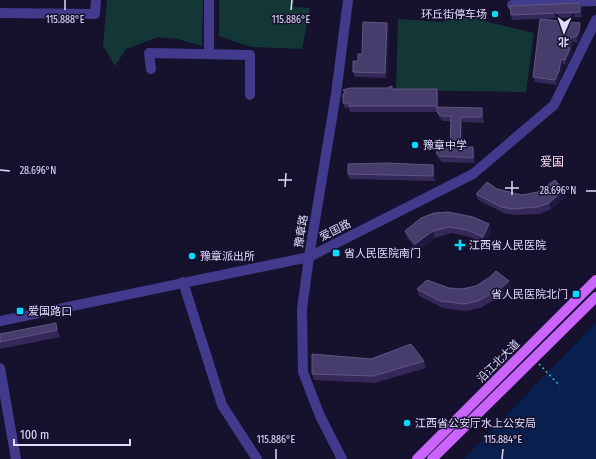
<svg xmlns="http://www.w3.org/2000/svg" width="596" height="459" font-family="'Fira Sans Condensed','Noto Sans SC',sans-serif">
	<rect width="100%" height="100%" fill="#16112c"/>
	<!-- green -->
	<g fill="#133737">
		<path d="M107,0H203L202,46L177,39L158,37L126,49L115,66L103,46Z"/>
		<path d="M219,0H294L293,7L310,8L302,49L251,47L219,36Z"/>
		<path d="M444,11L534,33L526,92L396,90L398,19L443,22Z"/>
	</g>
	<!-- water -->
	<path fill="#091f4d" d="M596,323V459H464L579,340Z"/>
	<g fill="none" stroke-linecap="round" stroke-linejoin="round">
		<!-- path -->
		<path stroke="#2dc2bf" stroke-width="1.5" stroke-dasharray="2 3" stroke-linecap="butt" d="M539,364L560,386"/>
		<!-- minor -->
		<g stroke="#413a8d" stroke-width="10">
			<path d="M512,5L595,1"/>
			<path d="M0,13L95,14L96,0"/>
			<path d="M209,54V0"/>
			<path d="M151,69L149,53L250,55V95"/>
			<path d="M183,282L222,405L257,459"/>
			<path d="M0,321L309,257L473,174L554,105L596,20"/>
			<path d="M0,368L16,459"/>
			<path d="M342,459L320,416L303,372L302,309L309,257L336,94L348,0"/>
		</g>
		<!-- major -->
		<g stroke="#cb63ff" stroke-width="10">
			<path d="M417,459L596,280"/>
			<path d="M432,459L596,297"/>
		</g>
	</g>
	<!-- wall -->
	<g fill="#35295a">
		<path d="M580,3L582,8V17L512,20L511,15Z"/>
		<path d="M540,19L581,28V36L578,43L573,42L571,56L567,65L563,64L561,76L557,85L535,82L533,77Z"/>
		<path d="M387,23L389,28L387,78L355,77L353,72L358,61L362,54Z"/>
		<path d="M393,89L439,94V107L484,113V123L463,122L462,147H473L475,152V163L442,162L438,158L436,153L450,146V121H442L439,117L437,112H350L349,108H345L343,103L344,93L343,90Z"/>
		<path d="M433,165L435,170V181L349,179L348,174Z"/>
		<path d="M497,189L522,195L564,190L566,197L551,209L540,214L514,215L504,213L478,200L476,194Z"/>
		<path d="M421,218L489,224L491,230L485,244L470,237L451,233L435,238L418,251L407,238L405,231Z"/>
		<path d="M509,281L511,288L504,295L480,308L466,311L443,308L419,296L417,289L449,288L462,289Z"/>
		<path d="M56,323L58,329L60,337L0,349V334Z"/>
		<path d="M371,359L424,361L426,368L375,383L314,380L312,374Z"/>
	</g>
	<!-- shaded-wall -->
	<g fill="#211840">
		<path d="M580,3L582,8V17L580,12Z"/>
		<path d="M387,23L389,28L387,78L385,73Z"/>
		<path d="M580,23L581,28V36L578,43L576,37Z"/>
		<path d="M571,37L573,42L571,56L567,65L565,60Z"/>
		<path d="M561,59L563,64L561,76L557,85L555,80Z"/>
		<path d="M437,89L439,94V112L437,106Z"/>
		<path d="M482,108L484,113V123L482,117Z"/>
		<path d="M461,117L463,122L462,152L460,147Z"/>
		<path d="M473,147L475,152V163L473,158Z"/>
		<path d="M433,165L435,170V181L433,176Z"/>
		<path d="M564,190L566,197L551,209L549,203Z"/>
		<path d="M489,224L491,230L485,244L483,237Z"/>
		<path d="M433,231L435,238L418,251L415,244Z"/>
		<path d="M509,281L511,288L504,295L501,288Z"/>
		<path d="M56,323L58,329L60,337L57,330Z"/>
	</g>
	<!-- building -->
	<g fill="#473d6c" stroke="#605683">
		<path d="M580,3V12L511,15L510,6Z"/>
		<path d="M540,19L580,23L579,31L576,37H571L569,51L565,60L561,59L559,71L555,80L533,77Z"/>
		<path d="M363,22L387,23L385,73L353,72V61H358V54H362Z"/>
		<path d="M392,86V89H437V106H349V103H343V94L345,92L343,90L350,88H387Z"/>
		<path d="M437,107L482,108V117H461L460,147H473V158L440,156L436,153L440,146H450L451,116H441L437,112Z"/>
		<path d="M387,163L433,165V176L348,174V164Z"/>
		<path d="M555,180L564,190L549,203L537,207L512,209L501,207L476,194L487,182L497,189L522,195L538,192Z"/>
		<path d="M448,212L473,217L489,224L483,237L467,230L449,227L433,231L415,244L405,231L421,218L434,213Z"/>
		<path d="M496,271L509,281L501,288L478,301L464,304L440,301L417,289L427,280L449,288L462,289L476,286L490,277Z"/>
		<path d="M56,323L57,330L0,342V334Z"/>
		<path d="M411,344L424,361L373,376L312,374V354L371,359Z"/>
	</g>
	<!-- ticks -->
	<path fill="none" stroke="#e1dcff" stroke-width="1.5" d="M65,10V0M291,10L292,0M0,170L10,171M278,180H292M285,187L286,173M505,188H519M586,191H596M512,195V181M276,459V449M502,459L503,449"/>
	<!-- markers -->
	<g fill="#08dcff" stroke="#16112c" stroke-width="1.5">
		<circle cx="495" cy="14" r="4"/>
		<circle cx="415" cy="145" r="4"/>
		<path d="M458 239h4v4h4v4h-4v4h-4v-4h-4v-4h4z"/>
		<rect x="332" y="249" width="8" height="8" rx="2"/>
		<circle cx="192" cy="256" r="4"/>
		<rect x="572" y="290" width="8" height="8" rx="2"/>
		<rect x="16" y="307" width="8" height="8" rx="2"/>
		<circle cx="407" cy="423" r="4"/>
	</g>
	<g text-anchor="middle" stroke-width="3" stroke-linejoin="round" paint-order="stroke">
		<!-- poi labels -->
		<g font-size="11" fill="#e1dcff" stroke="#16112c" text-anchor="start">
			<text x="487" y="18" text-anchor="end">环丘街停车场</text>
			<text x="423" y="149">豫章中学</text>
			<text x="469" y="249">江西省人民医院</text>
			<text x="344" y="257">省人民医院南门</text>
			<text x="200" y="260">豫章派出所</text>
			<text x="568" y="298" text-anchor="end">省人民医院北门</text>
			<text x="28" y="315">爱国路口</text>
			<text x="415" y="427">江西省公安厅水上公安局</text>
		</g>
		<!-- street labels -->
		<g font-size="11" fill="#e1dcff" stroke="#16112c">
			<text transform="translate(335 230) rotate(-27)" y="4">爱国路</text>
			<text transform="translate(301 231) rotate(-81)" y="4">豫章路</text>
			<text transform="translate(498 361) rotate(-45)" y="4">沿江北大道</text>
		</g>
		<!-- neighbourhood labels -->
		<g font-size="12" fill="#ffdef2" stroke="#16112c">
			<text x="552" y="166">爱国</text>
		</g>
	</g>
	<g font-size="10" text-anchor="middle" fill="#e1dcff" stroke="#16112c" stroke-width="3" stroke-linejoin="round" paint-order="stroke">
		<text x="65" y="23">115.888°E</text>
		<text x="291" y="23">115.886°E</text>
		<text x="38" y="174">28.696°N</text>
		<text x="558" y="194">28.696°N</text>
		<text x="276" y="443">115.886°E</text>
		<text x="503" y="443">115.884°E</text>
	</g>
	<!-- north arrow -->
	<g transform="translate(564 32) rotate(182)" stroke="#16112c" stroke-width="3" paint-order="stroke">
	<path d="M0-3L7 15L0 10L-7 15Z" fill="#e1dcff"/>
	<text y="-6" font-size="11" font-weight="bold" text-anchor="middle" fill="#e1dcff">北</text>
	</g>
	<!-- scale -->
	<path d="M14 439v6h116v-6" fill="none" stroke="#e1dcff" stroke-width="2"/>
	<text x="20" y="439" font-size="12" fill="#e1dcff" stroke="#16112c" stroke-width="3" paint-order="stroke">100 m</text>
</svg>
